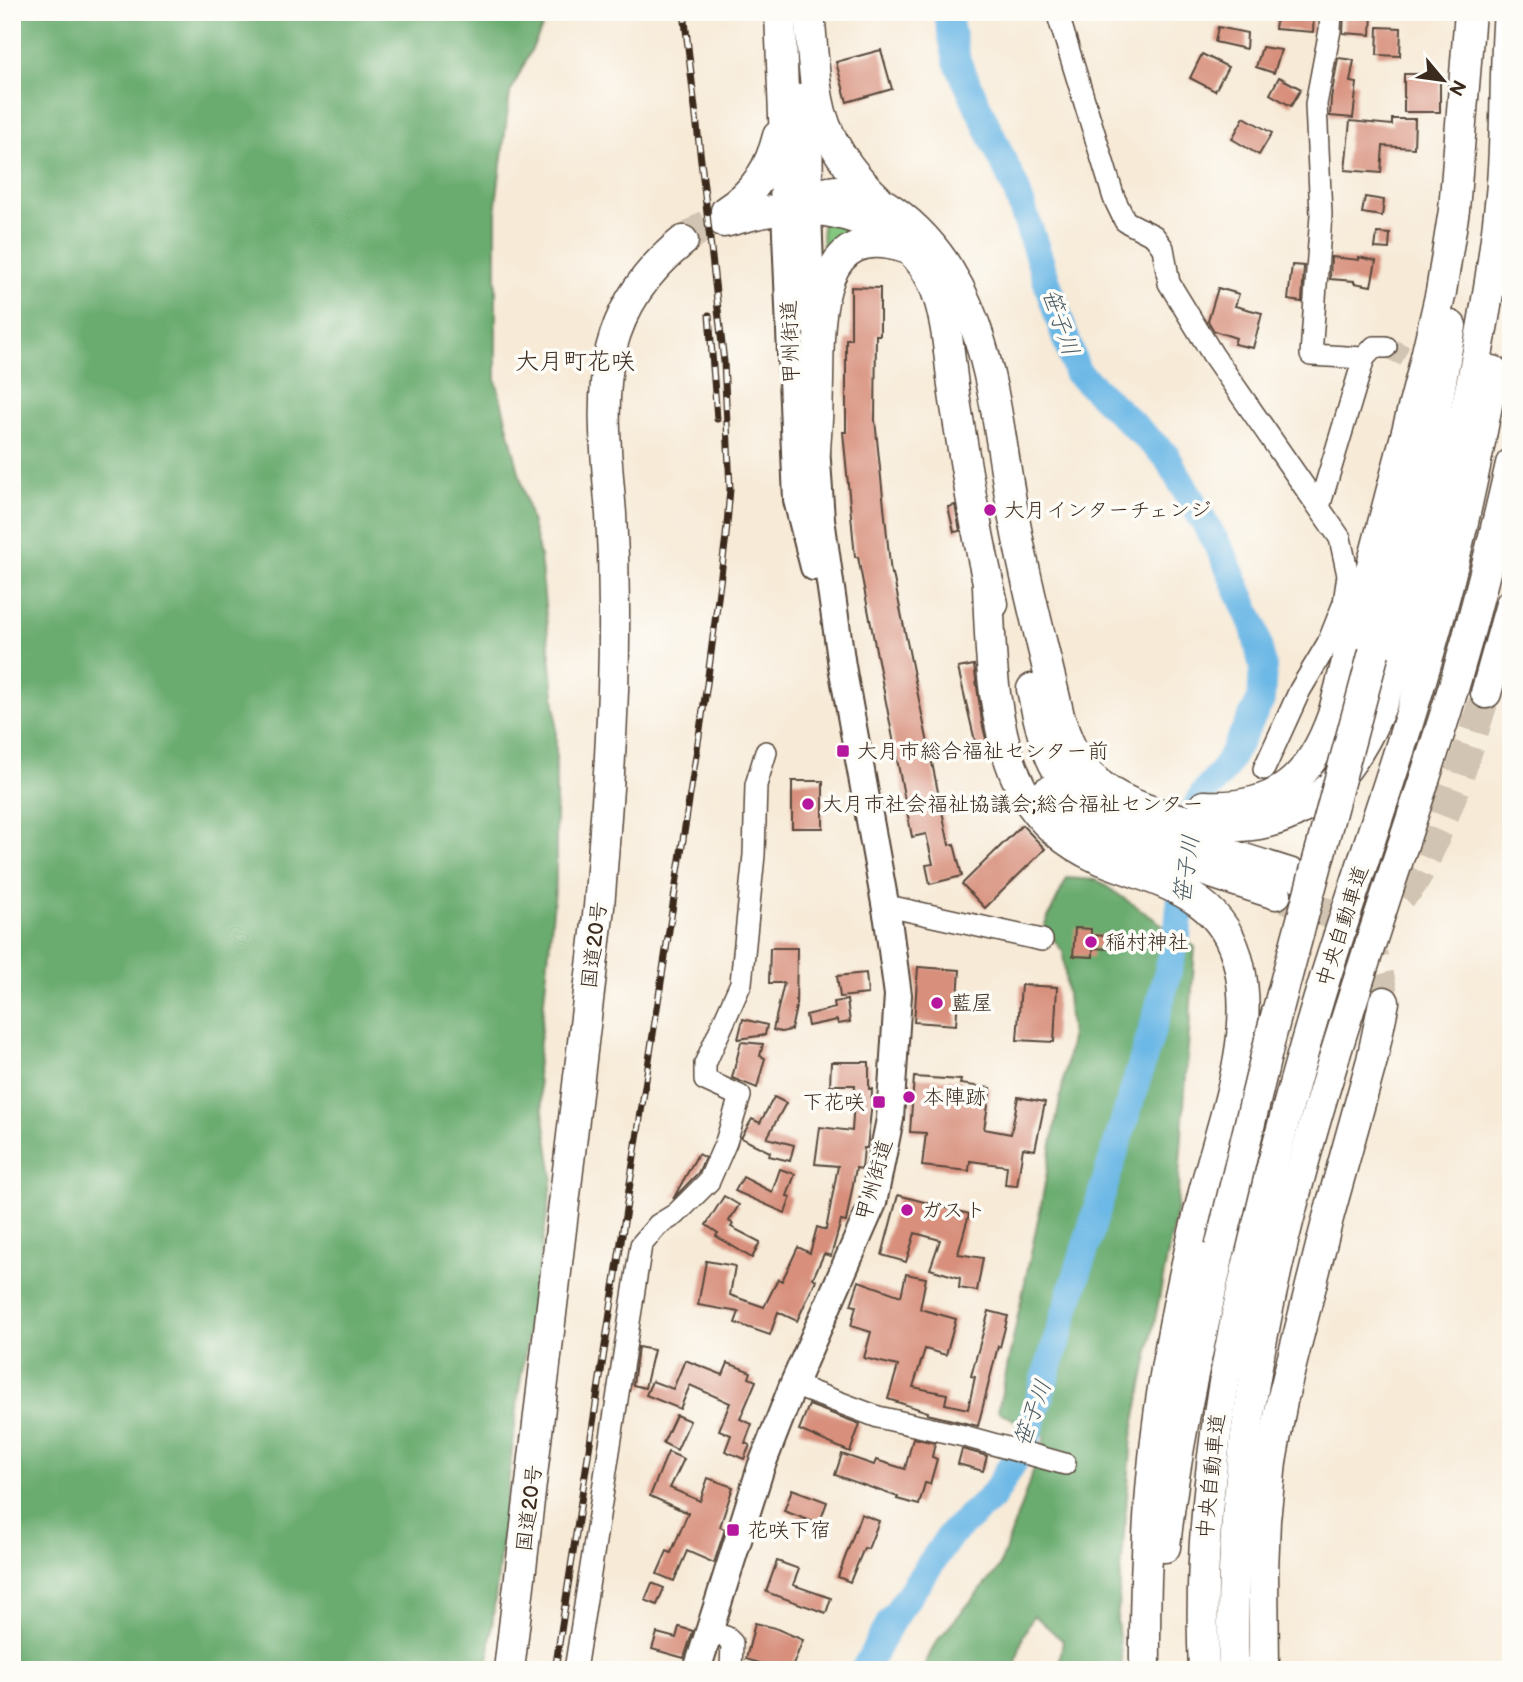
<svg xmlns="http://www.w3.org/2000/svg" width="1523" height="1682" font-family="'Balsamiq Sans','Klee One',sans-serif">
	<rect width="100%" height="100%" fill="#fdfcf7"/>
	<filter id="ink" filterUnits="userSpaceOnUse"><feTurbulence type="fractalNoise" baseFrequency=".0143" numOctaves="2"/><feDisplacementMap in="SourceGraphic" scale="14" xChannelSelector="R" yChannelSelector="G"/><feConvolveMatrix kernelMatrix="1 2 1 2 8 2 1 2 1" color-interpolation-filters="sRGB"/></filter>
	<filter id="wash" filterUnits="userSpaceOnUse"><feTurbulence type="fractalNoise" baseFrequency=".00686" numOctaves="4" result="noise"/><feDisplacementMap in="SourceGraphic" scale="28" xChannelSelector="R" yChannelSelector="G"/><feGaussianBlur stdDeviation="1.57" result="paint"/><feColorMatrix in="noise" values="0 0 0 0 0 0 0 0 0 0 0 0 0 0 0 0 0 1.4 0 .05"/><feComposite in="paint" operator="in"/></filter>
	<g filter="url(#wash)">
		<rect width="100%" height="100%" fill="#f7ead7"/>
		<!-- green -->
		<path fill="#84c781" stroke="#607850" stroke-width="2" d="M822,218L874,231L823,264Z"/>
		<!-- forest -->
		<g fill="#6bac6f" stroke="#536b46" stroke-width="2">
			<path d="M12,12H550L510,93L496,204V380L540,556L556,715V880L537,1071L553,1177L519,1390L487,1670H12Z"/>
			<path d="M1067,878L1097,880L1195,947L1177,1207L1132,1437L1117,1621L1123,1670H1058L1063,1641L1034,1615L1023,1636L1014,1670H922L936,1642L999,1568L1045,1437L998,1411L1041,1205L1071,1038L1063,952L1044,926Z"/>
		</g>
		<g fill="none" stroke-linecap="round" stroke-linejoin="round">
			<!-- river -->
			<g stroke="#6cb8e6" stroke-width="28">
				<path d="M947,12L957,61L1016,189L1077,372L1166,456L1223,555L1254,627L1263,668L1261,700L1225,768L1204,793L1194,811L1191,826"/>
				<path d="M864,1670L891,1621L951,1534L993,1496L1026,1441L1157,1014L1177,936L1184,869"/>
			</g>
		</g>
		<g id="blocks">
			<!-- building -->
			<g fill="#d8907d">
				<path d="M1277,12H1314L1313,32L1275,29Z"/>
				<path d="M1344,12H1372L1371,35L1343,33Z"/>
				<path d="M1218,27L1247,33L1246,49L1215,42Z"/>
				<path d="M1378,27L1401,28L1400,56L1377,55Z"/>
				<path d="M1262,47L1281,50L1274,73L1256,67Z"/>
				<path d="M881,50L892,89L847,102L836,62Z"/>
				<path d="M1202,54L1228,67L1215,91L1190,78Z"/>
				<path d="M1338,58L1354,60L1350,82L1357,83L1353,118L1330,116L1331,98Z"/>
				<rect x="1404" y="74" width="36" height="38"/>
				<path d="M1279,77L1301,89L1291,106L1270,94Z"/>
				<path d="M1244,117L1272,133L1259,155L1232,139Z"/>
				<path d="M1392,119H1415L1414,148L1383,146L1381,173L1345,170L1350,121L1392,125Z"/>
				<path d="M1365,197L1384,200L1382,216L1362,213Z"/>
				<path d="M1377,233L1390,234L1389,249L1375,248Z"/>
				<path d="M1331,257L1359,260V257L1376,261L1371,286L1354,283V281L1330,279Z"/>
				<path d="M1292,265L1304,266L1302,302L1288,300Z"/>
				<path d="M851,287L880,288V335H876L875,420L891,574H893L949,845L954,844L962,876L930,884L926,865L933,864L926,834L912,837L858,557H855L843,432H846V339H851Z"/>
				<path d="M1218,288L1239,294L1235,306L1262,313L1253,348L1234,344L1236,338L1214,331L1208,321Z"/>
				<path d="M955,505L960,531L954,532L948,507Z"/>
				<path d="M974,665L982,722L989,752L978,754L958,668Z"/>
				<rect x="792" y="781" width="31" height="47"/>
				<path d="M1022,825L1045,849L985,908L962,884Z"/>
				<path d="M1075,928L1091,929V935L1109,936L1108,949L1093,948V957L1073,956Z"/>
				<path d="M770,948H797L796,1007L791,1030L781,1032L773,1030L784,983H769Z"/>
				<path d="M918,967L960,970L956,1025L914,1022Z"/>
				<path d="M866,973L868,994L840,997L837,976Z"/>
				<path d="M1021,985L1057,987L1054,1042L1017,1040Z"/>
				<path d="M847,1000L850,1022L838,1024L837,1020L808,1026L806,1015L835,1008L834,1002Z"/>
				<path d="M743,1019L767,1025L765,1035L738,1039Z"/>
				<path d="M741,1042L763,1044L760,1056L765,1058L757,1088L732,1078Z"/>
				<path d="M831,1062H869V1089H872L871,1111L867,1148H864L862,1169L856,1168L846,1222L841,1221L831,1256L824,1254L813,1278L816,1280L797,1321L778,1312L770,1335L735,1323L739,1312L698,1305L706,1261L735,1266L730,1295L764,1307L778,1279L782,1281L798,1247L810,1253L817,1227L826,1230L838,1166L815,1164L820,1127L852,1131L855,1085H830Z"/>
				<path d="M914,1077L961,1080L960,1084L991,1088L984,1129L1011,1134L1018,1097L1045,1102L1035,1150L1023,1148L1017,1186L1005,1185L1007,1166L970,1161L969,1171L922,1166L926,1133L910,1132Z"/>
				<path d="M774,1097L786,1103L767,1138L794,1145L790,1161L769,1156L770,1152L741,1138L752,1119L760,1123Z"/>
				<path d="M698,1154L705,1158L698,1173L673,1199Z"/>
				<path d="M780,1169L795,1174L787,1196L791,1197L785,1213L735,1191L743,1177L772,1192Z"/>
				<path d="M898,1195L969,1214L958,1254L983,1258L977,1291L959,1288L960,1278L930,1269L940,1240L915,1233L906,1262L882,1255Z"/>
				<path d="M724,1196L739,1205L729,1221L733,1224L731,1227L760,1242L752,1258L716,1236L718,1233L706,1225Z"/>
				<path d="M906,1274L926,1278L920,1309L956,1319L946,1355L925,1349L913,1387L947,1394L945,1404L968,1409L975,1377L971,1376L989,1311L1008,1316L1000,1347L998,1346L978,1426L927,1414L928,1412L888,1399L898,1366L864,1358L871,1332L851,1326L856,1306L851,1305L859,1281L901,1296Z"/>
				<path d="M638,1347L654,1350L645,1388L633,1385Z"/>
				<path d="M685,1360L723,1375L728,1363L751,1372L749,1378L756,1381L740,1419L752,1424L745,1443L750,1445L744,1459L725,1451L731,1435L719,1430L730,1403L690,1385L680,1409L646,1395L652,1381L673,1389Z"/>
				<path d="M809,1405L860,1424L850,1452L799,1430Z"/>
				<path d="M676,1415L690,1421L677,1450L663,1443Z"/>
				<path d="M913,1438L935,1443L932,1457L937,1459L930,1484L925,1483L919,1505L897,1499L898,1497L835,1475L842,1454L874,1465L876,1460L905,1469Z"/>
				<path d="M962,1449L987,1456L983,1471L958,1464Z"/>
				<path d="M668,1452L684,1459L670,1488L700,1501L708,1478L733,1487L720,1527L725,1529L714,1563L687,1551L674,1581L657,1574L667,1551L671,1553L688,1513L650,1496Z"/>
				<path d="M792,1489L827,1502L819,1524L784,1511Z"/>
				<path d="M861,1514L879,1521L868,1549L864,1548L850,1582L838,1577Z"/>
				<path d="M777,1561L799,1569L793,1585L831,1598L826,1613L766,1592Z"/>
				<path d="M652,1583L664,1588L657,1605L645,1600Z"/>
				<path d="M755,1623L775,1628L803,1640L791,1670H782L746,1659Z"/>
				<path d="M679,1627L693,1631L684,1658L652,1649L657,1633L676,1638Z"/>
			</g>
		</g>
	</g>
	<g filter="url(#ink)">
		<use href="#blocks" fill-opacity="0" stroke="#57473a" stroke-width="2"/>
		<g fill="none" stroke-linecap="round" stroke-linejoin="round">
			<!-- minor-tunnel -->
			<g stroke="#d1c4b2" stroke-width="21" stroke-dasharray="21 10" stroke-linecap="butt">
				<path d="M1386,347L1434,370"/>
				<path d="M1476,390L1485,395L1511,400"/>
			</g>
			<!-- highway-tunnel -->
			<g stroke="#d1c4b2" stroke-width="30" stroke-dasharray="30 15" stroke-linecap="butt">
				<path d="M683,241L726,211"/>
				<path d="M1276,894C1299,903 1328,917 1353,916C1375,915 1395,905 1409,888C1421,872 1428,853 1436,835C1456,789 1471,741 1486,693"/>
				<path d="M1362,933C1374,956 1381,976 1384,1002"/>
			</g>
			<!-- minor casing -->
			<g stroke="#57473a" stroke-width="24">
				<g id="minor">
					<path d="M1057,12L1114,198L1125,221L1154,236L1163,248L1169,283L1213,355L1340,538L1348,575L1344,603L1328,643L1300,690L1264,769"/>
					<path d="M1331,12L1330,30L1316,104L1321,215L1311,355L1364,358L1374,347H1386"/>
					<path d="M1319,507L1364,358"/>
					<path d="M886,909L897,908L1042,940"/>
					<path d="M793,1385L878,1417L964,1436L1065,1464"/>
					<path d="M709,1632L726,1637L732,1643L731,1670"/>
					<path d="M575,1670L641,1245L658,1225L676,1214L709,1181L726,1142L740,1096L705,1080V1064L741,983L754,855L756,785L766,752"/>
				</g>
			</g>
			<!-- major casing -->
			<g stroke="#57473a" stroke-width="30">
				<g id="major">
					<path d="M785,209L797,500L814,567"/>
					<path d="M808,210L812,323"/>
					<path d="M697,1670L761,1467L793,1385L873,1203L890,1119L898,995L888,920L842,666L821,519L815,432"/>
				</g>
			</g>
			<!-- highway casing -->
			<g stroke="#57473a" stroke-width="33">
				<g id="highway">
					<path d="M780,12L786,168L785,209"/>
					<path d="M809,12C812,41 813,71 818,99C824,137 850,173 878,199"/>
					<path d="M807,97L808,210"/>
					<path d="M785,209C826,186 854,183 894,211C994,283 994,419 1016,529C1028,592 1045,654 1059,716C1066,738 1074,759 1090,776C1115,802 1159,815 1193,822C1243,833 1293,824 1330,787C1376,741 1393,673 1412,613C1453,479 1487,334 1501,195C1507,134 1504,73 1509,12"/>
					<path d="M726,211C754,193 770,169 778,136"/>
					<path d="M724,222C744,217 766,210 787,209C845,207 914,230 936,290C949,325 949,363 955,400C966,468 977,537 993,604"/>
					<path d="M815,451C817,427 818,404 818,380C819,323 815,218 905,248"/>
					<path d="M988,585C990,649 992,736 1024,793C1040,822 1067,844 1096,857C1155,883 1222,889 1239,965C1256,1038 1222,1123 1204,1192C1191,1242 1180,1292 1171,1342C1150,1450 1144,1560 1145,1670"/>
					<path d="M1374,652L1429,447L1451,326"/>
					<path d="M1032,689C1040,727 1048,768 1077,796C1102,820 1143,827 1175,838C1216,850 1257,863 1298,876"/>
					<path d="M1486,693L1511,604"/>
					<path d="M1047,792L1069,816L1101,837L1276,894"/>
					<path d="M1204,806C1276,810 1310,780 1333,715L1422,374L1441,292L1454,210L1470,12"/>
					<path d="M1165,1547C1175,1446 1199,1347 1220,1248"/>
					<path d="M509,1670L599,907C607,808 615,709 614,610C614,578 613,546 611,514C607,460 599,403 611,349C622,305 648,269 683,241"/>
					<path d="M1204,1670C1196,1511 1224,1358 1262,1205C1282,1127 1303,1049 1327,972C1365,853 1407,735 1440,614C1462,533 1479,453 1493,371"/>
					<path d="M1234,1670C1220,1338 1348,1023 1446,712C1471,631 1492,548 1511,464"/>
					<path d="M1264,1670L1263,1571L1265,1520L1271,1462L1282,1401L1328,1218L1372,1060L1384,1002"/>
				</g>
			</g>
			<!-- minor -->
			<use href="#minor" stroke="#fff" stroke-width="21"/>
			<!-- major -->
			<use href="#major" stroke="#fff" stroke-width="26"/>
			<!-- highway -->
			<use href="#highway" stroke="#fff" stroke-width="30"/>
			<!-- rail casing -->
			<g stroke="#3b2a1e" stroke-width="7">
				<g id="rail">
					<path d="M709,315L717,419"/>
					<path d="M555,1670L707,684L726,536L730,489L727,423L724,362L684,12"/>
				</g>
			</g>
			<!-- rail -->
			<use href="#rail" stroke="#fdfcf7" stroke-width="4.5" stroke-dasharray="13" stroke-linecap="butt"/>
			<!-- highway-bridge casing -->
			<g stroke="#57473a" stroke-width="33" stroke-linecap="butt">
				<path id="highway-bridge" d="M1220,1248L1271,1035L1374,652"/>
			</g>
			<!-- highway-bridge -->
			<use href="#highway-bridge" stroke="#fff" stroke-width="30"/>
		</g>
	</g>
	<!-- markers -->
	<g fill="#b5179e" stroke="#fdfcf7" stroke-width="2.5">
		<circle cx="990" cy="510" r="7"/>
		<rect x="836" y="744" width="14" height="14" rx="3.5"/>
		<circle cx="808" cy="804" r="7"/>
		<circle cx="1091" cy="942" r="7"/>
		<circle cx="937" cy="1003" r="7"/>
		<circle cx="909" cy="1097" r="7"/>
		<rect x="872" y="1095" width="14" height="14" rx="3.5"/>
		<circle cx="907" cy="1210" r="7"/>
		<rect x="726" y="1523" width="14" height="14" rx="3.5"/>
	</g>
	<g text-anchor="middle" stroke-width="7" stroke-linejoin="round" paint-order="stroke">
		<!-- street labels -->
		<g font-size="21" fill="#3b2a1e" stroke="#fdfcf7">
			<text transform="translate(790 342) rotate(-92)" y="7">甲州街道</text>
			<text transform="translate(1342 926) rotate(-72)" y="7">中央自動車道</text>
			<text transform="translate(594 945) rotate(-83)" y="7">国道20号</text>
			<text transform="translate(874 1180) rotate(-74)" y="7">甲州街道</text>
			<text transform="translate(1211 1476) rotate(-84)" y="7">中央自動車道</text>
			<text transform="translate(529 1508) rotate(-83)" y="7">国道20号</text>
		</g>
		<!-- poi labels -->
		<g font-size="21" fill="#3b2a1e" stroke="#fdfcf7" text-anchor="start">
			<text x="1004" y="517">大月インターチェンジ</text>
			<text x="857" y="758">大月市総合福祉センター前</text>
			<text x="822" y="811">大月市社会福祉協議会;総合福祉センター</text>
			<text x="1105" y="949">稲村神社</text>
			<text x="951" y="1010">藍屋</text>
			<text x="923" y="1104">本陣跡</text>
			<text x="865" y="1109" text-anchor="end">下花咲</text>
			<text x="921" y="1217">ガスト</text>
			<text x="747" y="1537">花咲下宿</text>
		</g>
		<!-- water labels -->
		<g font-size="23" font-style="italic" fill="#4c5c64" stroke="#fdfcf7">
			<text transform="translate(1061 322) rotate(71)" y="8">笹子川</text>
			<text transform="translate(1186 869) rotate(-82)" y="8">笹子川</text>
			<text transform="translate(1032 1413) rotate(-70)" y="8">笹子川</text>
		</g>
		<!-- quarter labels -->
		<g font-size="24" fill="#3b2a1e" stroke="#fdfcf7">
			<text x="575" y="369">大月町花咲</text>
		</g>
	</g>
	<!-- margin -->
	<rect width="1523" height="1682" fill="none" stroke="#fdfcf7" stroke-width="42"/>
	<!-- north arrow -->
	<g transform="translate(1443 80) rotate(119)" stroke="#fdfcf7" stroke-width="5" paint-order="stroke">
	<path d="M0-5L12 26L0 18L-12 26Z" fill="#3b2a1e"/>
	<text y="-10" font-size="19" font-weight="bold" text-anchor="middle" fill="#3b2a1e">N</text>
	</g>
</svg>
